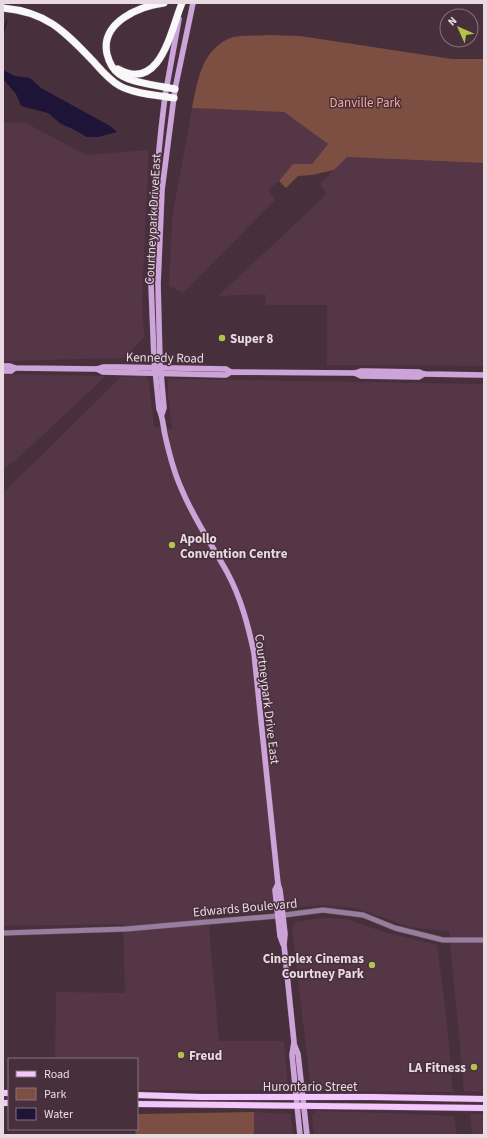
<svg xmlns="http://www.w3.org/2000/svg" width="487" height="1138" font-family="'Source Sans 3',sans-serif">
	<rect width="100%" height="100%" fill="#472f3c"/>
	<!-- built -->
	<g fill="#553647">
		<path d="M192,108L284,112L328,144L312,164L293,165L279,181L268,190L275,200L183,293L169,286L172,219Z"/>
		<path d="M24,122L86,155L149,150L142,297L144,337L124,358L3,361V123Z"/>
		<path d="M347,157L484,163V366L327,365V305H266L265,294L218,296L327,194L320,184Z"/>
		<path d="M3,374L106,376L15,461L3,469Z"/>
		<path d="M146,376L149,380L154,427L172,429L168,395V379L484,384V1092L464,1091L449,931L425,929L410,927L356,908L322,905L208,915L219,1041H284L288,1087L285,1090H137V1059H55L56,992L125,993L123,924L3,926V493L121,377Z"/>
		<path d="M322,918L347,919L384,932L437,945L446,1013L453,1092L318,1091L310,1082L292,927L296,922Z"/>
		<path d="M316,1111L390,1113L454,1116L457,1135H314L312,1115Z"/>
		<path d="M254,1112L291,1114L293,1135H254Z"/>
		<path d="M470,1114H484V1135H472Z"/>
	</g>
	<!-- green -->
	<g fill="#7c4f42">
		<path d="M268,35L300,36L452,59H484V163L347,157L334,170L312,175L298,176L286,188L279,181L293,164H312L328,144L284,112L192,108C198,80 201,51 230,38C238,35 259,36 268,35Z"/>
		<path d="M254,1112V1135H135L138,1114Z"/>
	</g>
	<!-- water -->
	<path fill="#1d1437" d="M3,70L15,76L30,78L41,88L110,126L117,132L98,137H87L73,129L61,124L48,113L21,106L16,94L3,79Z"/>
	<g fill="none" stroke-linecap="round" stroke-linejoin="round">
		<!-- stream -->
		<path stroke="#1d1437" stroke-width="1" d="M3,34L7,20"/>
		<!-- tertiary casing -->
		<g stroke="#644e5a" stroke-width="6">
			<path id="tertiary" d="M3,933L126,929L277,916L323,910L363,915L395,928L443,940H484"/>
		</g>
		<!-- secondary casing -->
		<g stroke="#644e5a" stroke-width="6">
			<g id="secondary">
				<path d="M179,19L165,96L161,130L155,190L151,284L154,359L159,409C163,417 163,426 165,435C169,453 174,473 182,490C194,519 212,545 227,572C241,598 248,625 254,653L278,884L280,890L285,934L284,945L294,1042L292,1055L300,1135"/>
				<path d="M3,366H10L15,368L97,369L103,367H118L226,369L231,372"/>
				<path d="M97,369L103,372L226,375L231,372L355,373L361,371L419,372L424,374L484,375"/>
				<path d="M3,371H11L15,368"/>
				<path d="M355,373L361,376L419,377L424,374"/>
				<path d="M162,414L164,408L160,362L158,284L162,190L175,89L193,3"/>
				<path d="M278,884L275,890L280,936L283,944"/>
				<path d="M294,1044L298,1054L307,1135"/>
			</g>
		</g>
		<!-- primary casing -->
		<g stroke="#644e5a" stroke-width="7">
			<g id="primary">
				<path d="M3,1093H9"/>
				<path d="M137,1095L200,1097H372L484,1099"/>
				<path d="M3,1103H9"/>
				<path d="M137,1104L484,1108"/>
			</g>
		</g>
		<!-- motorway casing -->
		<g stroke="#644e5a" stroke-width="8">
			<g id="motorway">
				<path d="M164,3C140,6 100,22 107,54C109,62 112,69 119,74C131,83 160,86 175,89"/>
				<path d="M3,8C47,12 64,31 93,61C101,70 109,80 120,86C135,94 157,95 174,98"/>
				<path d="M118,69C161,93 171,29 182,3"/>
			</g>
		</g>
		<!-- tertiary -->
		<use href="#tertiary" stroke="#977d9e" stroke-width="5"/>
		<!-- secondary -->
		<use href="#secondary" stroke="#cda4d9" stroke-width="5.5"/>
		<!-- primary -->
		<use href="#primary" stroke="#f1c7fd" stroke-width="6"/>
		<!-- motorway -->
		<use href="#motorway" stroke="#f8f8f8" stroke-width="7"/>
	</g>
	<!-- markers -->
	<g fill="#b2c24b" stroke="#472f3c" stroke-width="1.5">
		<circle cx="222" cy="338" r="4"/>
		<circle cx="172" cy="545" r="4"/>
		<circle cx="372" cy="965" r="4"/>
		<circle cx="181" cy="1055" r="4"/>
		<circle cx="474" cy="1067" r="4"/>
	</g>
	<g text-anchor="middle" stroke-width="3" stroke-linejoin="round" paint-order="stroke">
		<!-- park labels -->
		<g font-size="13" fill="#f5a992" stroke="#472f3c">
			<text x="365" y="107">Danville Park</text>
		</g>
		<!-- street labels -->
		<g font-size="13" fill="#e9d9e1" stroke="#472f3c">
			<text transform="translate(152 219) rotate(-87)" y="5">Courtneypark Drive East</text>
			<text transform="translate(165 357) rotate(1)" y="5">Kennedy Road</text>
			<text transform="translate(268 699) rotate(83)" y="5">Courtneypark Drive East</text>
			<text transform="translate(245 907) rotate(-5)" y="5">Edwards Boulevard</text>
			<text x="310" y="1091">Hurontario Street</text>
		</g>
		<!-- poi labels -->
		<g font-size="13" font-weight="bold" fill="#e9d9e1" stroke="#472f3c" text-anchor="start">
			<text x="230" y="343">Super 8</text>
			<text x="180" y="543">Apollo<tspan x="180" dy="15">Convention Centre</tspan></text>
			<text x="364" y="963" text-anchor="end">Cineplex Cinemas<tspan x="364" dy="15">Courtney Park</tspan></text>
			<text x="189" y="1060">Freud</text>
			<text x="466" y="1072" text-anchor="end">LA Fitness</text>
		</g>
	</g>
	<!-- border -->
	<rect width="487" height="1138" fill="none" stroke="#e9d9e1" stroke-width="8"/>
	<!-- legend -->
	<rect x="8" y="1058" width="130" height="72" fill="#472f3c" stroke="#88737e"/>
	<rect x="16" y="1071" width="20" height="6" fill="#f1c7fd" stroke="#88737e"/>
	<text x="44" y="1078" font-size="12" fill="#e9d9e1">Road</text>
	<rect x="16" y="1088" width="20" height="12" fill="#7c4f42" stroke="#88737e"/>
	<text x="44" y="1098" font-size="12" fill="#e9d9e1">Park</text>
	<rect x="16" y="1108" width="20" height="12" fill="#1d1437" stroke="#88737e"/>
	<text x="44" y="1118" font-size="12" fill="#e9d9e1">Water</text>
	<!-- north arrow -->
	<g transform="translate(459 28) rotate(315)"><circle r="19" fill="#472f3c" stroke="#88737e"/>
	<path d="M0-3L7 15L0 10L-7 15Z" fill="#b2c24b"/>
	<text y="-6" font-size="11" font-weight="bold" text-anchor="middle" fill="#e9d9e1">N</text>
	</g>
</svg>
